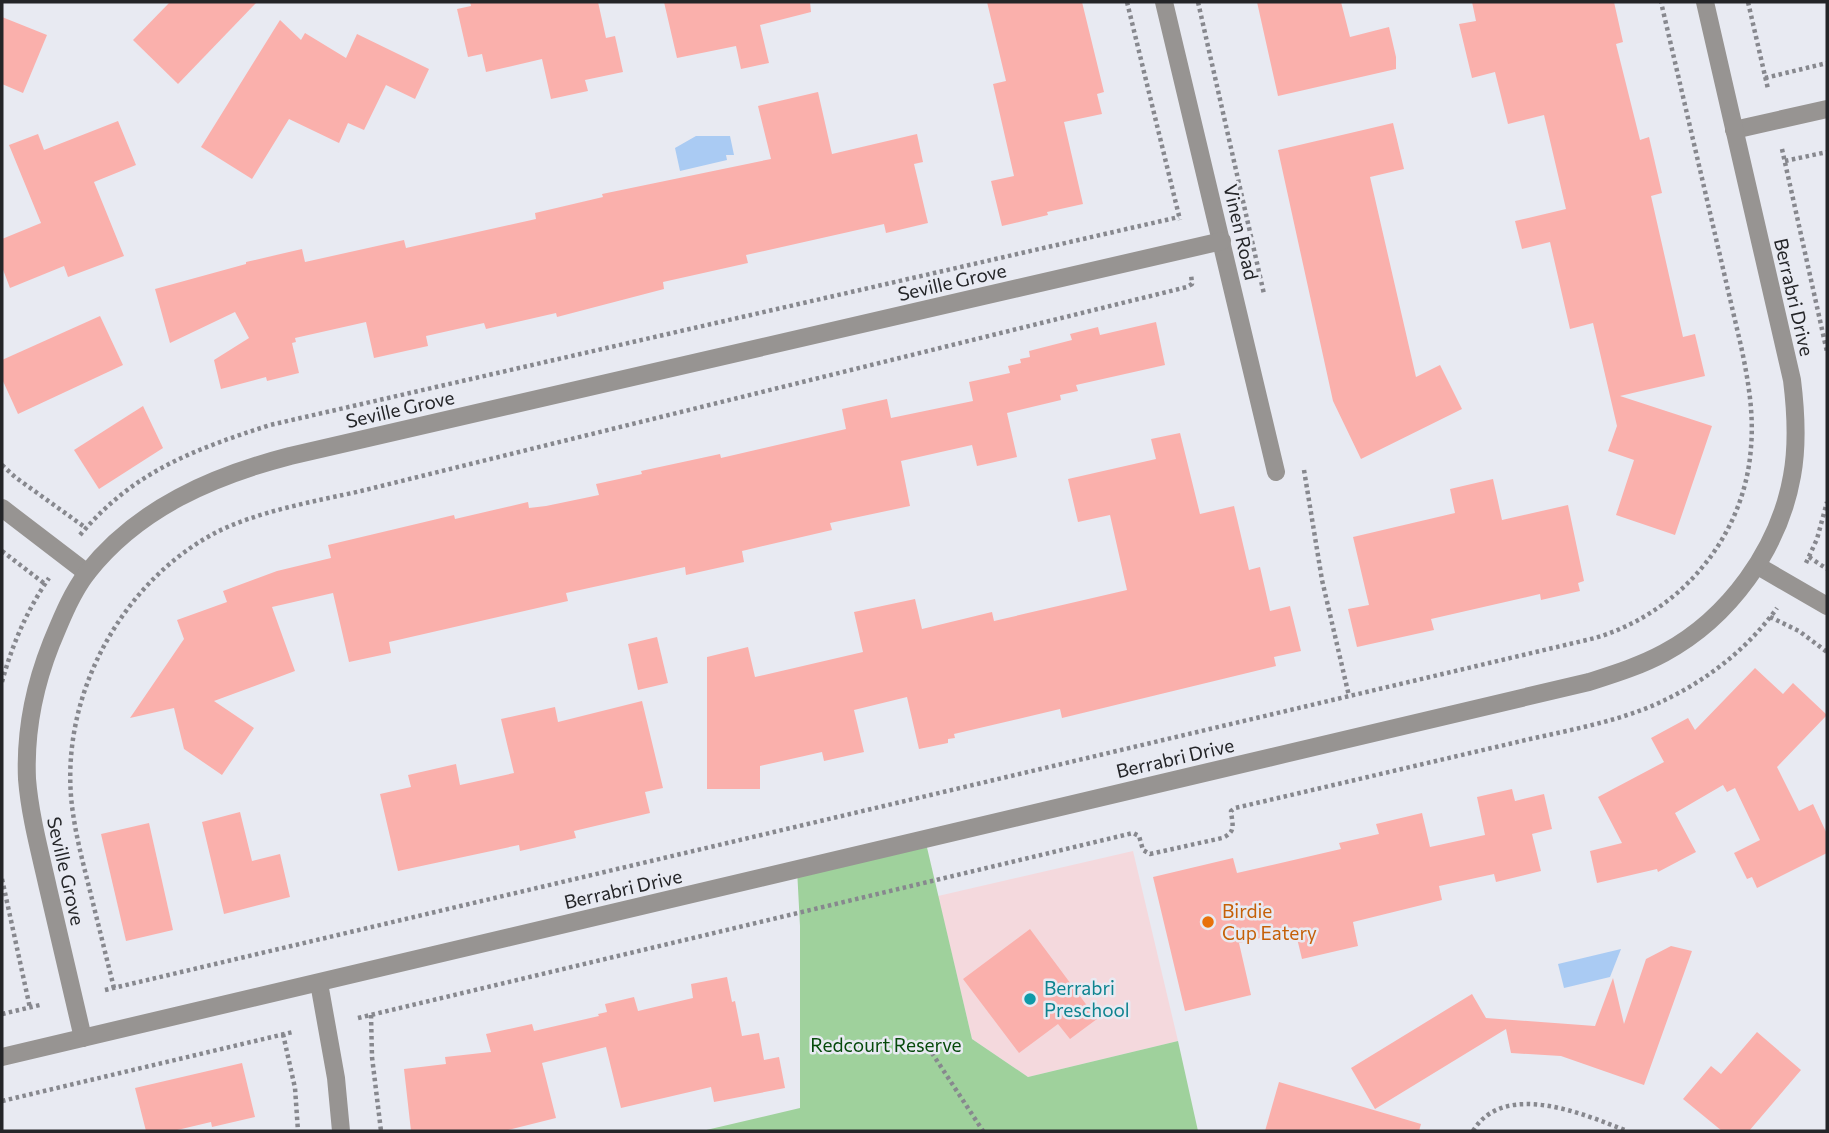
<svg xmlns="http://www.w3.org/2000/svg" width="1829" height="1133" font-family="Commissioner,sans-serif">
	<rect width="100%" height="100%" fill="#e8eaf2"/>
	<!-- education -->
	<path fill="#f4d9dd" d="M1133,851L1178,1041L1028,1077L972,1039L938,896Z"/>
	<!-- green -->
	<path fill="#9fd19c" d="M925,839L972,1039L1028,1077L1178,1041L1198,1131H702L800,1108V926L797,869Z"/>
	<!-- water -->
	<g fill="#aacbf3">
		<path d="M696,136H730L734,155H726L727,160L680,171L675,148Z"/>
		<path d="M1621,949L1610,977L1564,988L1558,964Z"/>
	</g>
	<!-- building -->
	<g fill="#fab0ac">
		<path d="M170,2H257L178,84L133,40Z"/>
		<path d="M470,2H598L606,38L615,36L623,72L585,80L588,91L551,99L542,59L486,72L482,54L468,57L457,9L471,6Z"/>
		<path d="M664,2H810L811,12L760,25L769,63L741,69L736,46L677,58Z"/>
		<path d="M987,2H1082L1104,92L1097,94L1102,114L1064,122L1083,204L1047,212L1048,215L1002,226L991,181L1014,176L993,84L1006,81Z"/>
		<path d="M1257,2H1341L1350,37L1389,27L1396,57V69L1278,96Z"/>
		<path d="M1472,2H1614L1623,42L1616,44L1640,140L1649,137L1662,193L1651,196L1683,337L1695,334L1705,376L1620,396L1712,426L1675,535L1616,515L1634,460L1608,451L1617,426L1593,323L1570,329L1550,242L1522,249L1515,221L1566,209L1544,115L1508,124L1495,72L1472,78L1459,24L1476,21Z"/>
		<path d="M2,17L47,35L23,93L2,84Z"/>
		<path d="M280,20L301,40L305,33L346,58L357,34L429,69L415,99L386,85L364,130L348,123L339,143L289,119L252,179L201,147Z"/>
		<path d="M818,92L832,154L917,134L923,162L914,164L928,223L886,233L884,224L746,255L748,263L663,282L664,289L557,317L556,313L486,329L484,323L426,336L428,346L374,358L366,322L295,338L296,342L292,343L299,373L267,381L266,377L221,389L214,360L249,338L235,312L170,343L155,289L246,264V262L302,249L305,262L404,240L406,248L536,219L535,213L603,197L602,194L771,159L758,106Z"/>
		<path d="M118,121L136,165L94,182L124,256L68,277L64,266L10,288L2,267V239L41,223L9,145L38,134L44,150Z"/>
		<path d="M1393,123L1404,169L1370,177L1416,377L1440,365L1462,409L1361,459L1333,401L1278,150Z"/>
		<path d="M100,316L123,365L18,414L2,379V360Z"/>
		<path d="M1156,322L1165,365L1076,385L1078,391L1060,395L1061,400L1007,413L1017,457L977,466L972,445L901,461L910,506L830,523L832,530L742,551L744,562L686,575L685,567L566,593L568,601L389,642L391,653L349,662L333,593L272,607L295,671L214,701L254,728L222,775L184,749L174,708L130,718L184,639L177,620L227,602L223,591L277,571L331,558L328,545L454,515L455,519L528,502L529,508L546,506L599,495L596,484L642,474L641,471L720,454L721,458L846,429L842,409L887,399L891,418L973,401L969,382L1010,373L1008,366L1021,363L1020,359L1030,357L1029,351L1072,340L1070,334L1098,327L1100,335Z"/>
		<path d="M143,406L163,448L99,489L74,450Z"/>
		<path d="M1180,433L1200,514L1234,506L1249,570L1260,567L1270,611L1290,606L1301,651L1274,657L1276,666L1062,718L1060,709L954,734L955,738L948,739V743L919,749L907,697L854,710L864,752L824,761L822,752L760,766V789H707V657L748,647L755,677L863,652L854,612L915,599L922,629L992,612L994,621L1127,590L1110,515L1078,522L1068,479L1156,459L1151,439Z"/>
		<path d="M1493,479L1502,520L1568,505L1584,581L1578,583L1580,591L1541,600L1540,594L1431,619L1434,630L1357,647L1348,609L1369,605L1353,537L1455,513L1450,489Z"/>
		<path d="M657,637L668,683L638,690L628,644Z"/>
		<path d="M1755,668L1783,694L1793,683L1827,715L1777,767L1799,811L1813,804L1827,834V853L1757,888L1752,877L1747,879L1734,853L1760,840L1735,788L1727,792L1723,785L1675,813L1696,852L1658,872L1657,869L1597,883L1590,851L1622,843L1598,797L1664,762L1651,738L1688,718L1695,730Z"/>
		<path d="M642,701L663,788L645,792L650,813L574,831L576,838L520,851L519,845L398,871L380,794L411,787L408,775L456,764L460,785L514,773L501,719L555,707L558,722Z"/>
		<path d="M1512,789L1515,801L1544,794L1552,829L1532,834L1541,871L1496,882L1494,874L1439,886L1442,900L1353,922L1358,946L1302,959L1295,930L1239,943L1251,995L1185,1011L1153,877L1233,858L1237,873L1341,849L1339,843L1379,834L1376,824L1422,813L1430,847L1485,835L1477,797Z"/>
		<path d="M240,812L252,861L280,854L290,897L224,914L202,822Z"/>
		<path d="M149,823L173,930L126,941L101,834Z"/>
		<path d="M1030,929L1097,1019L1070,1039L1058,1024L1019,1053L963,979Z"/>
		<path d="M1671,946L1692,951L1644,1085L1561,1056L1511,1053L1506,1029L1375,1109L1351,1068L1472,994L1486,1018L1595,1026L1613,978L1624,1024L1646,959Z"/>
		<path d="M727,977L732,1002L735,1001L742,1036L759,1033L764,1060L779,1057L785,1088L714,1102L711,1087L621,1108L606,1047L542,1063L556,1118L504,1131H411L404,1069L446,1064L445,1057L491,1052L486,1034L532,1024L534,1031L599,1016L598,1014L607,1012L605,1004L634,997L638,1011L693,998L691,984Z"/>
		<path d="M1757,1032L1801,1070L1749,1131H1722L1683,1099L1711,1066L1721,1074Z"/>
		<path d="M242,1063L255,1117L212,1127L211,1122L173,1131H146L135,1088Z"/>
		<path d="M1279,1082L1421,1124L1419,1131H1265Z"/>
	</g>
	<g fill="none" stroke-linecap="round" stroke-linejoin="round">
		<!-- path -->
		<g stroke="#87888e" stroke-width="4.5" stroke-dasharray="3.5 3.5" stroke-linecap="butt">
			<path d="M1127,2L1180,220"/>
			<path d="M1198,2L1264,294"/>
			<path d="M1748,2L1768,89"/>
			<path d="M1765,78L1827,63"/>
			<path d="M1782,149L1827,352"/>
			<path d="M1785,161L1827,152"/>
			<path d="M2,465L15,477L86,528"/>
			<path d="M1304,470L1322,580L1349,696"/>
			<path d="M80,535C134,471 193,450 270,425L1179,217"/>
			<path d="M2,551L45,584"/>
			<path d="M1809,557L1827,569"/>
			<path d="M1806,563L1817,539L1827,502"/>
			<path d="M1770,617L1799,631L1827,652"/>
			<path d="M2,682C12,645 27,610 49,578"/>
			<path d="M2,879L30,1008"/>
			<path d="M114,988C105,952 96,915 87,879C81,855 75,831 72,806C59,699 119,585 213,534C254,512 316,501 361,491L1187,287L1192,284L1191,274"/>
			<path d="M105,990L1595,638C1680,613 1745,537 1751,447C1754,413 1748,379 1741,346L1661,2"/>
			<path d="M2,1014L40,1005"/>
			<path d="M371,1015L372,1057L381,1131"/>
			<path d="M358,1018L1133,833L1139,836L1143,850L1150,854L1222,838C1237,832 1232,824 1231,811L1235,808C1326,787 1418,765 1509,744C1561,731 1619,723 1667,699C1710,678 1749,647 1777,608"/>
			<path d="M283,1034L295,1088L298,1131"/>
			<path d="M928,1047L983,1131"/>
			<path d="M2,1101L293,1032"/>
			<path d="M1473,1131C1504,1080 1584,1114 1627,1131"/>
		</g>
		<!-- street -->
		<g stroke="#979492" stroke-width="18">
			<path d="M1164,2L1276,472"/>
			<path d="M1734,130L1827,109"/>
			<path d="M2,508L87,573"/>
			<path d="M1758,566L1827,606"/>
			<path d="M319,983L336,1078L341,1131"/>
			<path d="M83,1038C71,988 60,938 48,888C40,852 30,816 27,779C25,732 34,687 51,644C61,620 71,594 87,573C138,508 213,476 290,456L1222,241"/>
			<path d="M2,1057L1589,682C1614,674 1640,666 1664,653C1729,618 1779,549 1792,476C1798,444 1796,412 1792,380L1705,2"/>
		</g>
	</g>
	<!-- markers -->
	<circle fill="#e8710a" stroke="#e8eaf2" stroke-width="2.5" cx="1208" cy="922" r="7"/>
	<circle fill="#0f9aa8" stroke="#e8eaf2" stroke-width="2.5" cx="1030" cy="999" r="7"/>
	<g text-anchor="middle" stroke-width="5" stroke-linejoin="round" paint-order="stroke">
		<!-- street labels -->
		<g font-size="19" fill="#242528" stroke="#e8eaf2">
			<text transform="translate(1241 232) rotate(77)" y="7">Vinen Road</text>
			<text transform="translate(952 282) rotate(-13)" y="7">Seville Grove</text>
			<text transform="translate(1794 297) rotate(77)" y="7">Berrabri Drive</text>
			<text transform="translate(400 409) rotate(-13)" y="7">Seville Grove</text>
			<text transform="translate(1175 758) rotate(-13)" y="7">Berrabri Drive</text>
			<text transform="translate(66 871) rotate(77)" y="7">Seville Grove</text>
			<text transform="translate(623 889) rotate(-13)" y="7">Berrabri Drive</text>
		</g>
		<!-- food labels -->
		<g font-size="19" fill="#c56008" stroke="#e8eaf2" text-anchor="start">
			<text x="1222" y="918">Birdie<tspan x="1222" dy="22">Cup Eatery</tspan></text>
		</g>
		<!-- culture labels -->
		<g font-size="19" fill="#0d838f" stroke="#e8eaf2" text-anchor="start">
			<text x="1044" y="995">Berrabri<tspan x="1044" dy="22">Preschool</tspan></text>
		</g>
		<!-- park labels -->
		<g font-size="19" fill="#064a0b" stroke="#e8eaf2">
			<text x="886" y="1052">Redcourt Reserve</text>
		</g>
	</g>
	<!-- border -->
	<rect width="1829" height="1133" fill="none" stroke="#242528" stroke-width="7"/>
</svg>
